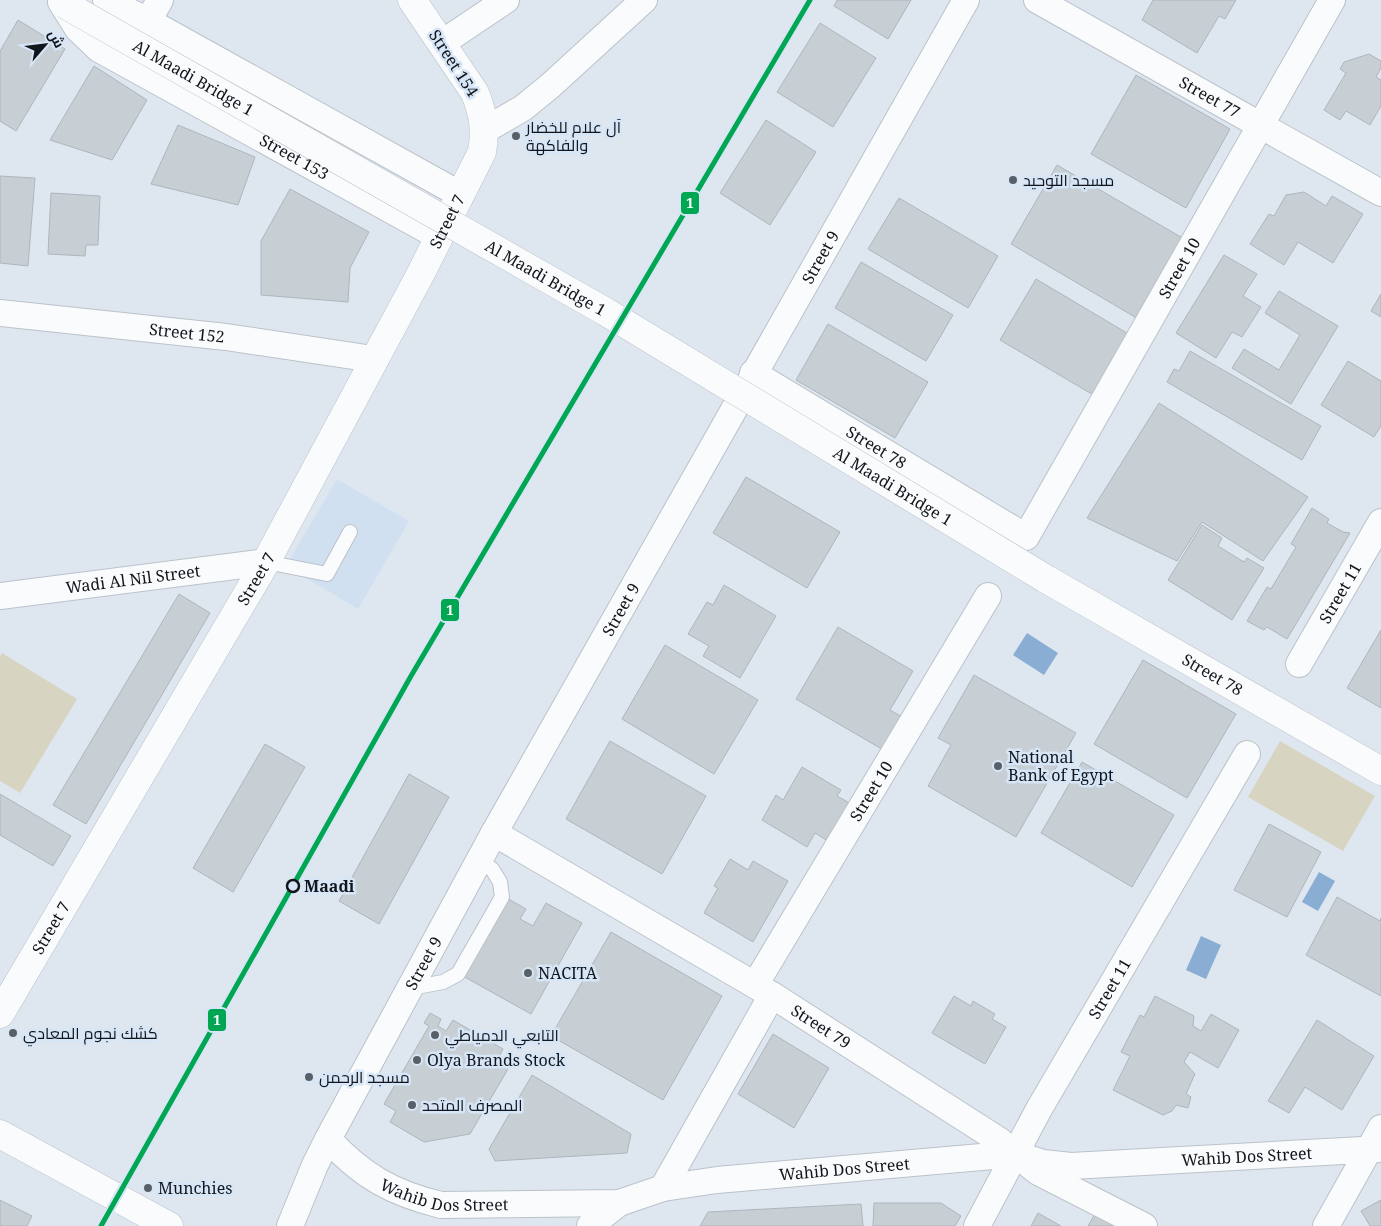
<svg xmlns="http://www.w3.org/2000/svg" width="1381" height="1226" font-family="'Noto Serif',Cairo,serif">
	<rect width="100%" height="100%" fill="#dee7f0"/>
	<!-- built -->
	<path fill="#d1e0f1" d="M337,479L409,521L358,609L286,566Z"/>
	<!-- green -->
	<g fill="#d7d4c2">
		<path d="M2,653L77,699L20,793L0,781V657Z"/>
		<path d="M1280,741L1375,796L1343,851L1248,797Z"/>
	</g>
	<!-- water -->
	<g fill="#89add3">
		<path d="M1027,633L1058,653L1044,675L1013,655Z"/>
		<path d="M1319,872L1335,881L1318,911L1302,902Z"/>
		<path d="M1201,936L1221,945L1206,979L1186,970Z"/>
	</g>
	<!-- building -->
	<g fill="#c7ced4" stroke="#aeb5bc">
		<path d="M837,0H911L888,39L834,6Z"/>
		<path d="M1153,0H1236L1225,19L1219,16L1197,53L1142,20Z"/>
		<path d="M18,20L65,49L16,131L0,121V51Z"/>
		<path d="M820,23L876,58L833,127L777,92Z"/>
		<path d="M1369,54L1381,61V68L1376,77L1381,80V106L1370,125L1346,111L1340,120L1324,110L1346,73L1340,69L1344,62Z"/>
		<path d="M94,66L147,100L112,160L50,140Z"/>
		<path d="M1136,75L1230,129L1186,208L1091,154Z"/>
		<path d="M766,120L816,152L770,225L720,193Z"/>
		<path d="M178,125L255,157L238,205L151,184Z"/>
		<path d="M1057,165L1186,240L1140,320L1011,244Z"/>
		<path d="M0,176L35,178L28,266L0,263Z"/>
		<path d="M290,189L369,232L350,268L348,302L261,295V241Z"/>
		<path d="M1304,192L1326,206L1332,196L1363,214L1333,263L1298,242L1284,265L1250,244L1269,214L1274,216L1286,195Z"/>
		<path d="M51,193L100,196L98,245H86L85,256L48,254Z"/>
		<path d="M899,198L998,256L968,308L868,249Z"/>
		<path d="M1224,255L1257,274L1243,296L1261,307L1242,337L1232,332L1216,358L1176,333Z"/>
		<path d="M861,262L953,315L926,361L835,308Z"/>
		<path d="M1036,279L1137,339L1102,400L1000,340Z"/>
		<path d="M1279,291L1338,326L1291,404L1232,368L1244,349L1279,370L1300,335L1265,313Z"/>
		<path d="M1381,294V317L1371,311Z"/>
		<path d="M828,324L928,382L895,438L796,380Z"/>
		<path d="M1190,351L1321,426L1302,460L1167,382L1174,369L1179,371Z"/>
		<path d="M1348,361L1381,381V426L1374,437L1321,405Z"/>
		<path d="M1159,403L1308,497L1263,561L1202,522L1177,561L1087,518Z"/>
		<path d="M746,477L840,532L807,588L713,533Z"/>
		<path d="M1312,508L1329,519L1327,523L1343,532L1350,533L1287,639L1267,627L1264,630L1247,621L1267,587L1271,589L1296,547L1291,544Z"/>
		<path d="M1202,525L1222,538L1218,546L1244,562L1247,558L1264,568L1232,620L1168,580Z"/>
		<path d="M724,585L776,616L740,678L703,656L709,646L688,634L707,602L713,605Z"/>
		<path d="M179,594L210,613L86,824L53,805Z"/>
		<path d="M838,627L913,671L890,710L911,722L892,755L796,699Z"/>
		<path d="M1381,630V708L1347,688Z"/>
		<path d="M665,645L758,700L714,774L622,719Z"/>
		<path d="M1143,660L1236,714L1187,798L1094,744Z"/>
		<path d="M974,675L1076,733L1016,837L928,786L951,745L938,738Z"/>
		<path d="M610,741L706,796L662,874L566,819Z"/>
		<path d="M265,744L305,767L233,892L193,868Z"/>
		<path d="M1082,762L1174,815L1132,887L1041,833Z"/>
		<path d="M802,767L841,790L837,796L853,805L831,843L815,833L807,847L762,820L776,795L783,800Z"/>
		<path d="M409,774L449,797L379,924L339,901Z"/>
		<path d="M0,794L71,836L53,866L0,835Z"/>
		<path d="M1269,824L1321,852L1287,917L1234,890Z"/>
		<path d="M730,859L748,870L753,861L788,881L753,942L704,913L718,888L714,886Z"/>
		<path d="M505,897L526,909L520,919L533,926L546,903L582,923L531,1014L461,975Z"/>
		<path d="M1337,897L1380,921L1381,918V996L1306,955Z"/>
		<path d="M611,932L722,996L663,1100L551,1036Z"/>
		<path d="M954,996L971,1006L973,1001L995,1014L992,1019L1006,1027L985,1064L932,1033Z"/>
		<path d="M1155,996L1194,1016L1193,1026L1201,1031L1211,1014L1239,1030L1218,1068L1190,1052L1184,1062L1195,1074L1186,1094L1191,1097L1188,1108L1176,1105L1172,1111L1163,1115L1113,1090L1130,1056L1121,1052L1140,1015L1144,1017Z"/>
		<path d="M430,1013L441,1019L438,1026L446,1031L453,1020L503,1049L496,1062L508,1069L470,1134L424,1142L390,1122L396,1111L384,1104L429,1026L424,1023Z"/>
		<path d="M1317,1020L1374,1056L1342,1110L1305,1087L1289,1113L1268,1101Z"/>
		<path d="M773,1034L829,1068L794,1128L738,1094Z"/>
		<path d="M532,1075L631,1134L627,1153L495,1161L489,1149Z"/>
		<path d="M0,1200L32,1216L27,1226H0Z"/>
		<path d="M1381,1200V1226H1370L1361,1211Z"/>
		<path d="M874,1203H941L961,1216L955,1226H873Z"/>
		<path d="M861,1204L863,1226H700L708,1212Z"/>
		<path d="M1038,1213L1061,1226H1031Z"/>
		<path d="M1095,1214L1116,1226H1088Z"/>
	</g>
	<g fill="none" stroke-linecap="round" stroke-linejoin="round">
		<!-- service casing -->
		<g stroke="#bbc2c9" stroke-width="16">
			<g id="service">
				<path d="M266,562L327,574L350,532"/>
				<path d="M411,988L443,982L458,974L502,897L500,882L492,869L479,860"/>
			</g>
		</g>
		<!-- minor casing -->
		<g stroke="#bbc2c9" stroke-width="28">
			<g id="minor">
				<path d="M106,0L148,21L461,195"/>
				<path id="s1" d="M1037,0L1381,193"/>
				<path id="s2" d="M67,1L61,2L78,29L99,49L438,236"/>
				<path d="M148,21L160,0"/>
				<path d="M442,43L506,0"/>
				<path d="M485,130L523,108L550,86L644,0"/>
				<path id="s3" d="M0,313L226,337L373,359"/>
				<path id="s4" d="M753,373L1026,537L1332,0"/>
				<path id="s5" d="M0,596L266,562"/>
				<path id="s6" d="M1299,664L1381,522"/>
				<path id="s7" d="M494,833L772,995L1000,1141L1038,1172L1144,1226"/>
				<path id="s8" d="M755,985L988,596"/>
				<path id="s9" d="M328,1139C362,1176 392,1193 441,1205L619,1203L663,1188L717,1180L1016,1154L1043,1163L1071,1166L1381,1149"/>
				<path d="M663,1188L772,995"/>
				<path id="s10" d="M290,1226L315,1165L328,1139L494,833L966,0"/>
				<path d="M590,1226L619,1203"/>
				<path id="s11" d="M977,1226L1039,1109L1247,754"/>
				<path d="M1326,1226L1381,1128"/>
			</g>
		</g>
		<!-- tertiary casing -->
		<g stroke="#bbc2c9" stroke-width="29">
			<g id="tertiary">
				<path id="s12" d="M1046,579L1381,771"/>
				<path id="s13" d="M0,1014L266,562L420,275L482,152C486,130 483,113 475,93L412,0"/>
			</g>
		</g>
		<!-- secondary casing -->
		<g stroke="#bbc2c9" stroke-width="29">
			<path id="secondary" d="M0,1134L169,1226"/>
		</g>
		<!-- service -->
		<use href="#service" stroke="#fafbfd" stroke-width="14"/>
		<!-- minor -->
		<use href="#minor" stroke="#fafbfd" stroke-width="26"/>
		<!-- tertiary -->
		<use href="#tertiary" stroke="#fafbfd" stroke-width="28"/>
		<!-- secondary -->
		<use href="#secondary" stroke="#fafbfd" stroke-width="28"/>
		<!-- tertiary-bridge casing -->
		<g stroke="#bbc2c9" stroke-width="29" stroke-linecap="butt">
			<g id="tertiary-bridge">
				<path id="s14" d="M64,4L606,312L1046,579"/>
			</g>
		</g>
		<!-- tertiary-bridge -->
		<use href="#tertiary-bridge" stroke="#fafbfd" stroke-width="28"/>
		<!-- metro-1 casing -->
		<g stroke="#d7e6f7" stroke-width="9">
			<path id="metro-1" d="M101,1226L411,676L810,0"/>
		</g>
		<!-- metro-1 -->
		<use href="#metro-1" stroke="#00a651" stroke-width="5"/>
	</g>
	<!-- markers -->
	<g fill="#595f66" stroke="#d7e6f7" stroke-width="2">
		<circle cx="516" cy="136" r="5"/>
		<circle cx="1013" cy="180" r="5"/>
		<circle cx="998" cy="766" r="5"/>
		<circle cx="528" cy="973" r="5"/>
		<circle cx="13" cy="1033" r="5"/>
		<circle cx="435" cy="1035" r="5"/>
		<circle cx="417" cy="1060" r="5"/>
		<circle cx="309" cy="1077" r="5"/>
		<circle cx="412" cy="1105" r="5"/>
		<circle cx="148" cy="1188" r="5"/>
	</g>
	<circle fill="#d7e6f7" stroke="#11161c" stroke-width="2.5" cx="293" cy="886" r="6"/>
	<g text-anchor="middle" stroke-width="5" stroke-linejoin="round" paint-order="stroke">
		<!-- street labels -->
		<g font-size="16" fill="#11161c" stroke="#d7e6f7">
			<text transform="translate(454 63) rotate(57)" y="6">Street 154</text>
			<text dy="6" stroke="none"><textPath href="#s14" startOffset="149">Al Maadi Bridge 1</textPath></text>
			<text dy="6" stroke="none"><textPath href="#s1" startOffset="198">Street 77</textPath></text>
			<text dy="6" stroke="none"><textPath href="#s2" startOffset="290">Street 153</textPath></text>
			<text dy="6" stroke="none"><textPath href="#s13" startOffset="910">Street 7</textPath></text>
			<text dy="6" stroke="none"><textPath href="#s10" startOffset="1105">Street 9</textPath></text>
			<text dy="6" stroke="none"><textPath href="#s4" startOffset="628">Street 10</textPath></text>
			<text dy="6" stroke="none"><textPath href="#s14" startOffset="554">Al Maadi Bridge 1</textPath></text>
			<text dy="6" stroke="none"><textPath href="#s3" startOffset="188">Street 152</textPath></text>
			<text dy="6" stroke="none"><textPath href="#s4" startOffset="144">Street 78</textPath></text>
			<text dy="6" stroke="none"><textPath href="#s14" startOffset="959">Al Maadi Bridge 1</textPath></text>
			<text dy="6" stroke="none"><textPath href="#s13" startOffset="505">Street 7</textPath></text>
			<text dy="6" stroke="none"><textPath href="#s5" startOffset="134">Wadi Al Nil Street</textPath></text>
			<text dy="6" stroke="none"><textPath href="#s6" startOffset="82">Street 11</textPath></text>
			<text dy="6" stroke="none"><textPath href="#s10" startOffset="700">Street 9</textPath></text>
			<text dy="6" stroke="none"><textPath href="#s12" startOffset="192">Street 78</textPath></text>
			<text dy="6" stroke="none"><textPath href="#s8" startOffset="226">Street 10</textPath></text>
			<text dy="6" stroke="none"><textPath href="#s13" startOffset="100">Street 7</textPath></text>
			<text dy="6" stroke="none"><textPath href="#s10" startOffset="295">Street 9</textPath></text>
			<text dy="6" stroke="none"><textPath href="#s11" startOffset="272">Street 11</textPath></text>
			<text dy="6" stroke="none"><textPath href="#s7" startOffset="380">Street 79</textPath></text>
			<text dy="6" stroke="none"><textPath href="#s9" startOffset="945">Wahib Dos Street</textPath></text>
			<text dy="6" stroke="none"><textPath href="#s9" startOffset="540">Wahib Dos Street</textPath></text>
			<text dy="6" stroke="none"><textPath href="#s9" startOffset="135">Wahib Dos Street</textPath></text>
		</g>
		<!-- poi labels -->
		<g font-size="16" fill="#11161c" stroke="#d7e6f7" text-anchor="start">
			<text x="526" y="133">آل علام للخضار<tspan x="526" dy="18">والفاكهة</tspan></text>
			<text x="1023" y="186">مسجد التوحيد</text>
			<text x="1008" y="763">National<tspan x="1008" dy="18">Bank of Egypt</tspan></text>
			<text x="538" y="979">NACITA</text>
			<text x="23" y="1039">كشك نجوم المعادي</text>
			<text x="445" y="1041">التابعي الدمياطي</text>
			<text x="427" y="1066">Olya Brands Stock</text>
			<text x="319" y="1083">مسجد الرحمن</text>
			<text x="422" y="1111">المصرف المتحد</text>
			<text x="158" y="1194">Munchies</text>
		</g>
		<!-- stop labels -->
		<g font-size="16" font-weight="bold" fill="#11161c" stroke="#d7e6f7" text-anchor="start">
			<text x="304" y="892">Maadi</text>
		</g>
	</g>
	<g stroke="#d7e6f7" stroke-width="2">
		<rect x="680" y="191" width="20" height="24" rx="5" fill="#00a651"/>
		<rect x="440" y="598" width="20" height="24" rx="5" fill="#00a651"/>
		<rect x="207" y="1008" width="20" height="24" rx="5" fill="#00a651"/>
	</g>
	<g font-size="14" text-anchor="middle" font-weight="bold" fill="#fff">
		<text x="690" y="208">1</text>
		<text x="450" y="615">1</text>
		<text x="217" y="1025">1</text>
	</g>
	<!-- north arrow -->
	<g transform="translate(45 45) rotate(62)" stroke="#d7e6f7" stroke-width="4" paint-order="stroke">
	<path d="M0-4L9 19L0 12L-9 19Z" fill="#11161c"/>
	<text y="-8" font-size="14" font-weight="bold" text-anchor="middle" fill="#11161c">ش</text>
	</g>
</svg>
